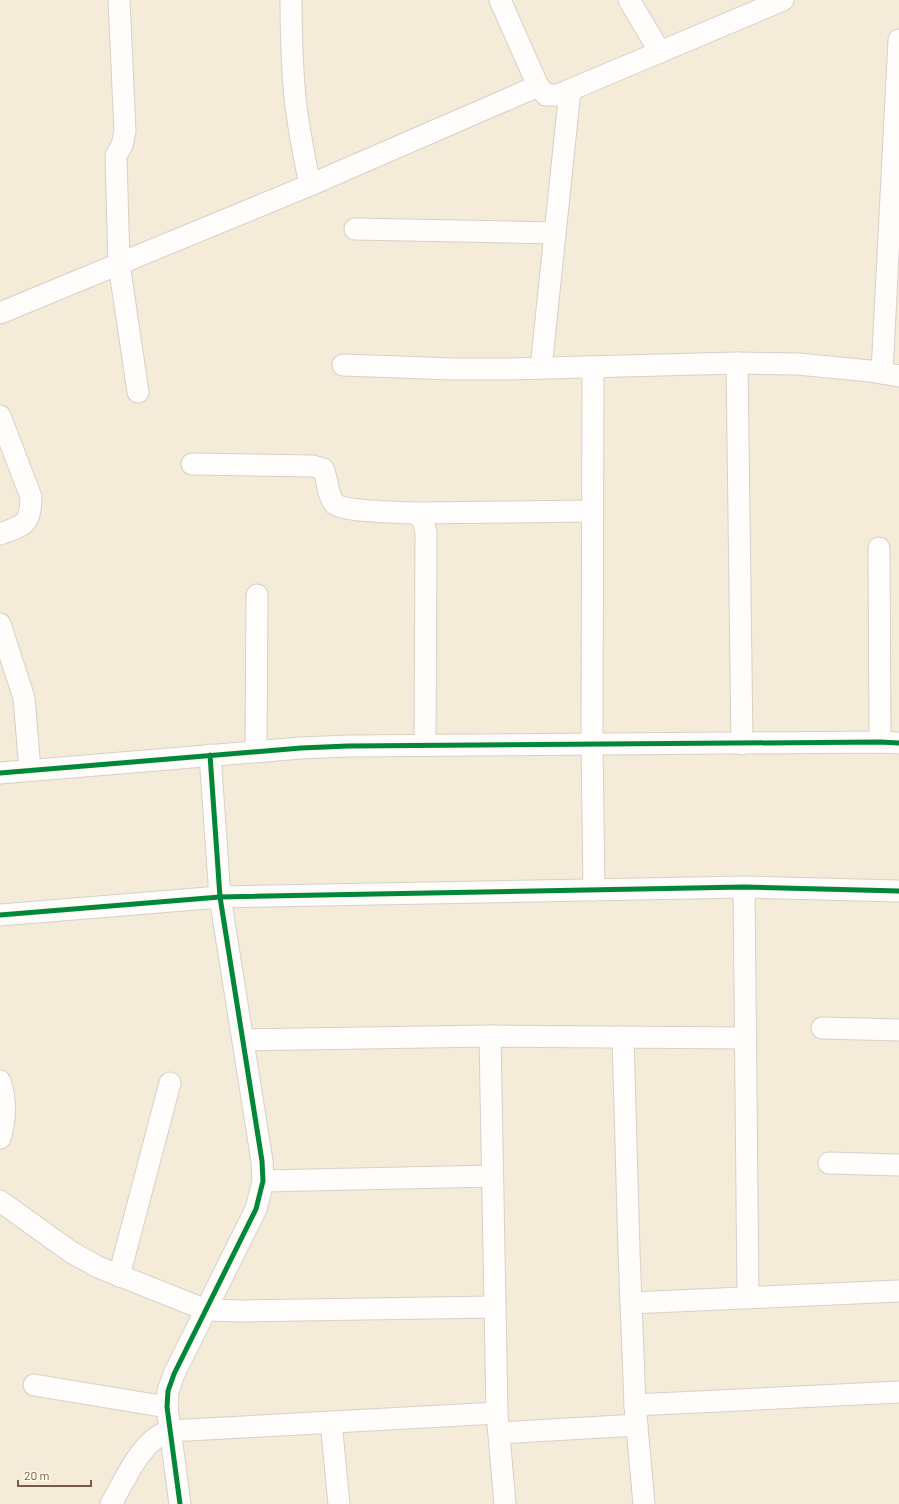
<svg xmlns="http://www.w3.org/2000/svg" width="899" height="1504" font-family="Barlow,sans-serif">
	<rect width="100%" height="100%" fill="#f8f3e8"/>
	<!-- residential -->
	<rect fill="#f4ebd8" x="0" y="0" width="899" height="1504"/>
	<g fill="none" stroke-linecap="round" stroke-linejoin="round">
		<!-- minor casing -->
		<g stroke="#d7d0c7" stroke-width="23">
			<g id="minor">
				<path d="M119,0L125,131L122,145L116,156L119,264L138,392"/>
				<path d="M291,0C291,33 292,65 295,98C298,127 304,156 310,185"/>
				<path d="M500,0L538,86L546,95H558L783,0"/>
				<path d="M629,0L660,52"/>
				<path d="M355,229L555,233"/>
				<path d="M0,313L310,185L538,86"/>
				<path d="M737,363L742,744"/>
				<path d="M343,365L454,369H509L737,363L798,364L870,371L899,376"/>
				<path d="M593,367L592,744L594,890"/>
				<path d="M541,368L570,90"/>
				<path d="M882,373L899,40"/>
				<path d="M0,416L31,497C30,525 25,525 0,534"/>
				<path d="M192,464L313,466L323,469C328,479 327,496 335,504C345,512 400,512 415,513L423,520L426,532L425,745"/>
				<path d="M415,513L592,511"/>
				<path d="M879,548L880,742"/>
				<path d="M0,624L24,698L30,770"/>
				<path d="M256,751L257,595"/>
				<path d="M0,773L301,748L348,746L880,742L899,743"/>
				<path d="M744,887L748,1298"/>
				<path d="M0,915L220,897L744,887L899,891"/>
				<path d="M822,1028L899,1030"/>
				<path d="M490,1036L497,1413L505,1504"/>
				<path d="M623,1037L629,1251L635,1405L644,1504"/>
				<path d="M244,1040L490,1036L746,1038"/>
				<path d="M0,1081C6,1100 6,1119 0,1138"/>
				<path d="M829,1163L899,1165"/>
				<path d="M263,1181L492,1176"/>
				<path d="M0,1201L71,1252L98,1267L206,1310L243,1311L494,1307"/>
				<path d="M119,1276L170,1083"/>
				<path d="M631,1303L899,1291"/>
				<path d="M34,1385L167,1407"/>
				<path d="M635,1405L899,1392"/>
				<path d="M331,1422L339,1504"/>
				<path d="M499,1433L637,1425"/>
				<path d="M111,1504C125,1480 142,1438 170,1431L497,1413"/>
				<path d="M180,1504L167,1407L168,1391L174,1374L256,1209L263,1181L262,1161L220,897L210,755"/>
			</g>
		</g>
		<!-- minor -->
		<use href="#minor" stroke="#fefdfc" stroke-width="21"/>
		<!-- cycleway casing -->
		<g stroke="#fff9e9" stroke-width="8">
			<g id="cycleway">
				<path d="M0,773L301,748L348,746L880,742L899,743"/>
				<path d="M0,915L220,897L744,887L899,891"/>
				<path d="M180,1504L167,1407L168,1391L174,1374L256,1209L263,1181L262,1161L220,897L210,755"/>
			</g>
		</g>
		<!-- cycleway -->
		<use href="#cycleway" stroke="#00873e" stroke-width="5"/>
	</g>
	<!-- scale -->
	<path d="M18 1480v6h73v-6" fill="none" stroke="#775d46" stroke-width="2"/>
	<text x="24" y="1480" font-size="12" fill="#775d46" stroke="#fff9e9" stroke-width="3" paint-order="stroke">20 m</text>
</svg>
